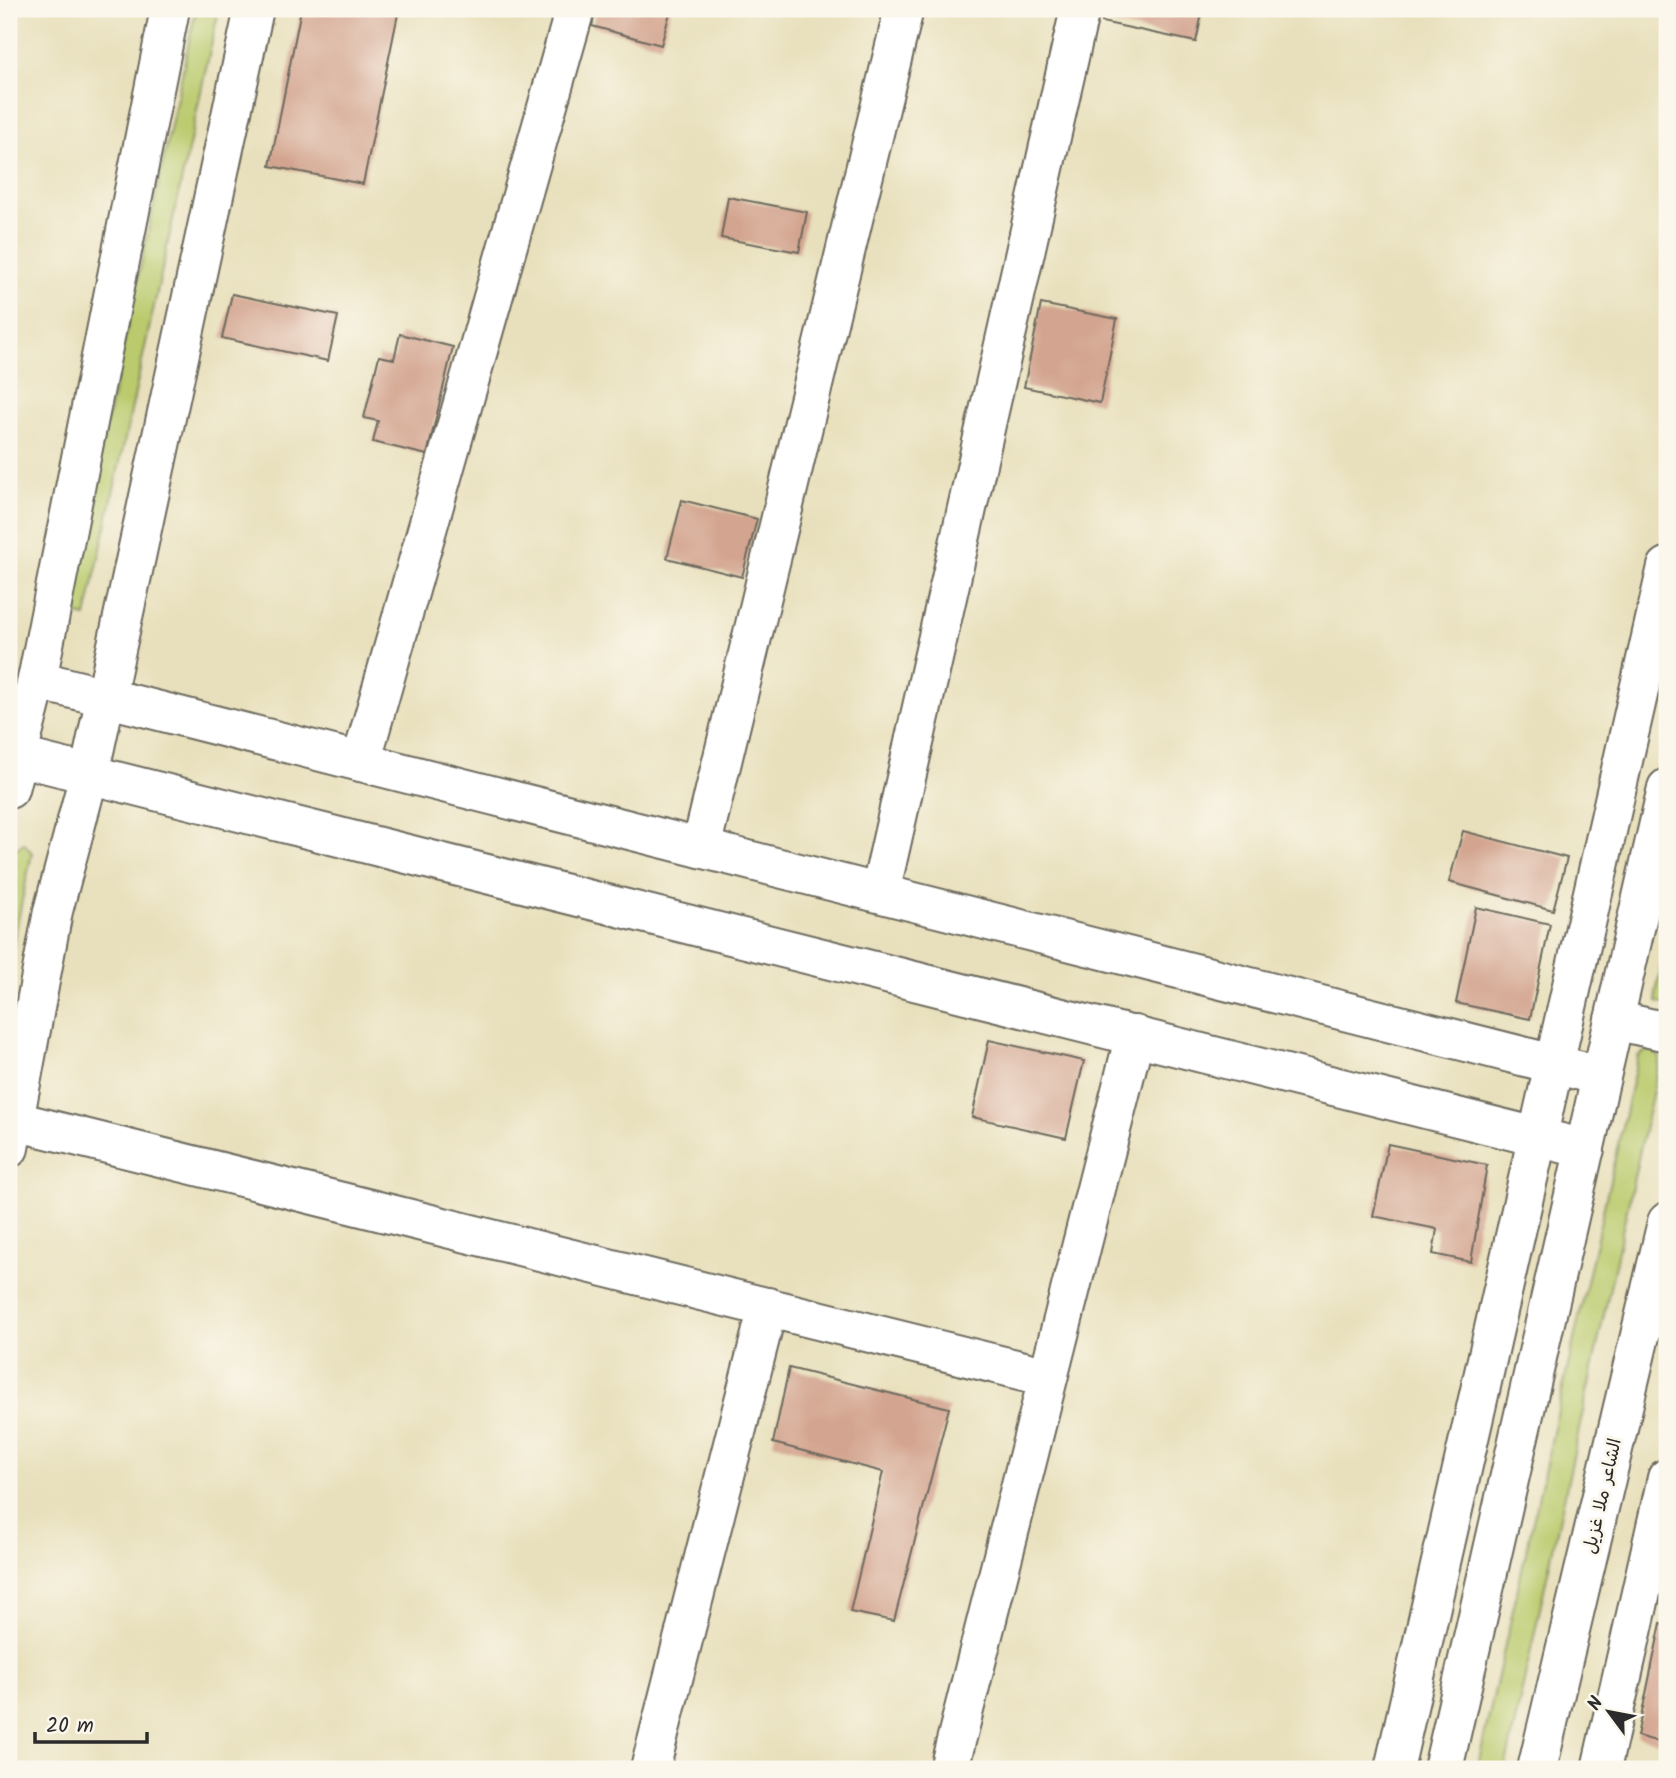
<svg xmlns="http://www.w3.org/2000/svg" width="1676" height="1778" font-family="Kalam,'Playpen Sans Arabic',sans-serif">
	<rect width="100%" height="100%" fill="#fbf7ec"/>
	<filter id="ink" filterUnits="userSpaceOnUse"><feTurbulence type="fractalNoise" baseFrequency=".0143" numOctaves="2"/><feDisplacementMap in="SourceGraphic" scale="14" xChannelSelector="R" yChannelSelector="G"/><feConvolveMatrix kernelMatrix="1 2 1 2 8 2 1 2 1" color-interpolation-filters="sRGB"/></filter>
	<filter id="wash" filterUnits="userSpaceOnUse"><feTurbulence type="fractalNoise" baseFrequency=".00686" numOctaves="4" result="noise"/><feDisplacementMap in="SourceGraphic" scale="28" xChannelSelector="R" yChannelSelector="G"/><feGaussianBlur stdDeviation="1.57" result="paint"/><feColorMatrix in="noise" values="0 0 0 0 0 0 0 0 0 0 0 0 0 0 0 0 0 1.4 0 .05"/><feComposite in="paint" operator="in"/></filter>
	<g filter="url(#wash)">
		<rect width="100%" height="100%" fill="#e8e0bc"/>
		<!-- green -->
		<g fill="#baca6c" stroke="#727a4c" stroke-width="2">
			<path d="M196,9H219L86,617L66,612Z"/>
			<path d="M24,843L32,853L9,963V871L13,851Z"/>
			<path d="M1667,943V1005L1657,1002L1656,992Z"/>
			<path d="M1646,1051H1653L1660,1058L1505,1769H1477L1638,1056Z"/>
		</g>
		<g id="blocks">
			<!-- building -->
			<g fill="#d3a48f">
				<path d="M301,9H399L363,184L270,166Z"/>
				<path d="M596,9H671L661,45L592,26Z"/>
				<path d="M1105,9H1203L1196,42L1102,22Z"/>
				<path d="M728,197L807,212L799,252L721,238Z"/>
				<path d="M232,294L338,316L328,361L222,338Z"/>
				<path d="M1041,304L1117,319L1100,403L1024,387Z"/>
				<path d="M400,334L453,347L427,455L373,442L378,421L364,418L379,356L394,359Z"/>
				<path d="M682,500L757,519L742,577L667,558Z"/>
				<path d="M1463,831L1567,858L1553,910L1449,882Z"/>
				<path d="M1476,907L1550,924L1530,1019L1456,1003Z"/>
				<path d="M989,1040L1084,1061L1066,1138L972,1117Z"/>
				<path d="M1388,1144L1487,1165L1471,1262L1433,1254L1437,1229L1373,1216Z"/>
				<path d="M789,1368L949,1408L894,1621L850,1612L883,1472L773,1443Z"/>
				<path d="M1661,1623L1667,1625V1744L1637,1736Z"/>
			</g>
		</g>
	</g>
	<g filter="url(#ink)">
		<use href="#blocks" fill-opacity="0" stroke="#6d6a5e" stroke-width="2"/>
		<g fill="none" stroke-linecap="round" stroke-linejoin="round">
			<!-- minor casing -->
			<g stroke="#6d6a5e" stroke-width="42">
				<g id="minor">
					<path d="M37,680L1601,1076"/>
					<path d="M16,756L1585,1149"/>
					<path d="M361,762L575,9"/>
					<path d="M701,848L904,9"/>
					<path d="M880,893L1080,9"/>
					<path d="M1614,1020L1667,1032"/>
					<path d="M15,1121L1048,1377"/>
					<path d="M650,1769L768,1307"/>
					<path d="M949,1769L1135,1035"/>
					<path d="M1394,1769L1667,567"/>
					<path d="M1601,1769L1667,1478"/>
				</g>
			</g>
			<!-- secondary casing -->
			<g stroke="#6d6a5e" stroke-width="42">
				<g id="secondary">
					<path d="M9,789L37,680L170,9"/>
					<path d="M9,1148L53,911L89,775L254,9"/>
				</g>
			</g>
			<!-- primary casing -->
			<g stroke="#6d6a5e" stroke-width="42">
				<g id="primary">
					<path d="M1443,1769L1667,788"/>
					<path d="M1537,1769L1667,1222"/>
				</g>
			</g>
			<!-- minor -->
			<use href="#minor" stroke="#fff" stroke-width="38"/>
			<!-- secondary -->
			<use href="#secondary" stroke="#fff" stroke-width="38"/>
			<!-- primary -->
			<use href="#primary" stroke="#fff" stroke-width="38"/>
		</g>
	</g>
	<g text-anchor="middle" stroke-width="6" stroke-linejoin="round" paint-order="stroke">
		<!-- street labels -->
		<g font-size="18" fill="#2b2b2b" stroke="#fbf7ec">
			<text transform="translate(1602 1496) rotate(-77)" y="6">الشاعر ملا غزيل</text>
		</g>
	</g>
	<!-- margin -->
	<rect width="1676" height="1778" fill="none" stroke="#fbf7ec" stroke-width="35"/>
	<!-- north arrow -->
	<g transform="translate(1609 1712) rotate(302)" stroke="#fbf7ec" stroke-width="5" paint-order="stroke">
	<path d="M0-5L12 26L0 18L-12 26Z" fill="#2b2b2b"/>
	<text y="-10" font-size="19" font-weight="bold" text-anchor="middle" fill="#2b2b2b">N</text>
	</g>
	<!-- scale -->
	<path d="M35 1732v10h112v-10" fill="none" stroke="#2b2b2b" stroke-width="3.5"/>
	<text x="46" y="1732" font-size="21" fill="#2b2b2b" stroke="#fbf7ec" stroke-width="5" paint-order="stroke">20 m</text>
</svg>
